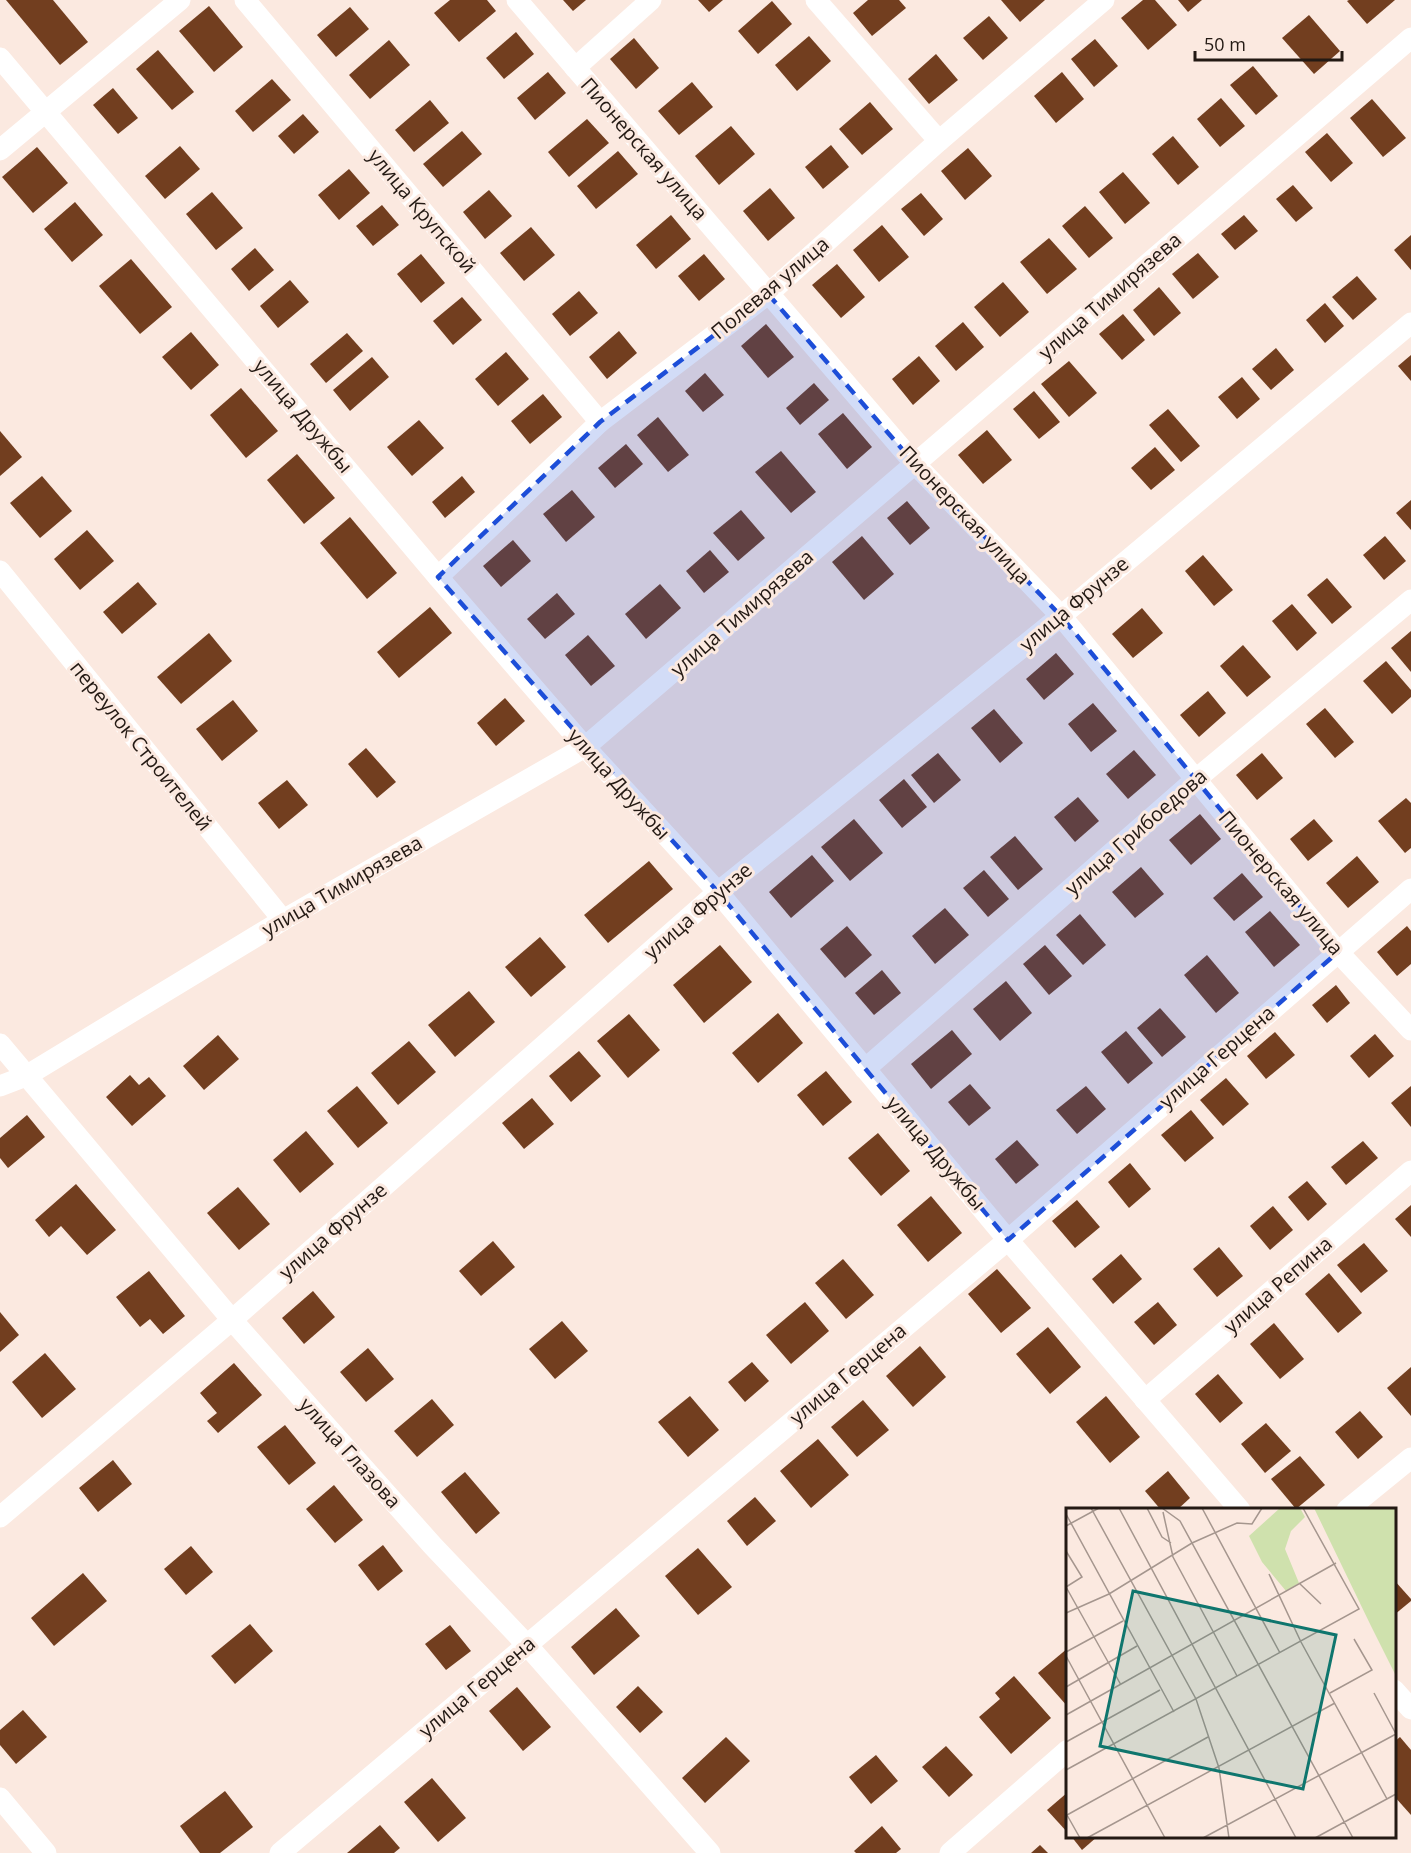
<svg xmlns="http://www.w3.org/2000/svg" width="1411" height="1853" font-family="'Open Sans',sans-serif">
	<rect width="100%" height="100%" fill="#fbe9e0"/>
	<!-- building -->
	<g fill="#723e1f">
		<path d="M6,0H53L88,42L60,65Z"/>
		<path d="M450,0H487L496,11L459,42L434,13Z"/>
		<path d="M563,0H586L573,11Z"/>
		<path d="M698,0H723L709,12Z"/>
		<path d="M868,0H899L906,8L872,36L853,13Z"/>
		<path d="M1001,0H1045L1020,22Z"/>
		<path d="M1143,0H1155L1177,25L1148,50L1121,18Z"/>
		<path d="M1178,0H1202L1188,12Z"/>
		<path d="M1349,0H1395L1367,24L1347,1Z"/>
		<path d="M772,1L792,24L758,54L738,31Z"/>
		<path d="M209,6L243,47L214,72L179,31Z"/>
		<path d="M350,7L369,29L336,57L317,35Z"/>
		<path d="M1309,15L1340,51L1314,74L1282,38Z"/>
		<path d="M989,16L1008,38L983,60L963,38Z"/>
		<path d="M516,32L534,54L504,79L486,58Z"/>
		<path d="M809,36L831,61L797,91L775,65Z"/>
		<path d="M634,38L659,68L636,89L610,59Z"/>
		<path d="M1095,39L1118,66L1094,87L1071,59Z"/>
		<path d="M389,40L410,65L370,99L349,75Z"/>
		<path d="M158,50L194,92L172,110L136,69Z"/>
		<path d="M936,54L958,80L929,104L908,79Z"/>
		<path d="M1253,66L1278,96L1256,115L1230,85Z"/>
		<path d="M548,72L566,93L535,120L517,98Z"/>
		<path d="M1062,72L1084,99L1056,123L1034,96Z"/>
		<path d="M272,79L291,100L253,132L235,111Z"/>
		<path d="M692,82L713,107L679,135L658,111Z"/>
		<path d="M113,88L138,118L118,134L93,105Z"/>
		<path d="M1221,98L1245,126L1220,147L1197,119Z"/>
		<path d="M1372,99L1406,138L1383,157L1350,118Z"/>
		<path d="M430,100L449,123L414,152L395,130Z"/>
		<path d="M870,102L893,129L862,155L839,129Z"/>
		<path d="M303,114L319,132L294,154L278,136Z"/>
		<path d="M587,119L609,143L569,177L548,152Z"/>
		<path d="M731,126L755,154L719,185L695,156Z"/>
		<path d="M462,131L482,154L443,187L423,164Z"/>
		<path d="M1327,133L1353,163L1331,182L1305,152Z"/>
		<path d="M1173,136L1199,167L1178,185L1152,154Z"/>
		<path d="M831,145L849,167L823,189L805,167Z"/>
		<path d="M180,146L200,169L165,199L145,176Z"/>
		<path d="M37,147L68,183L33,213L2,177Z"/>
		<path d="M968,148L992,176L965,200L941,171Z"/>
		<path d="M618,151L638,174L596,209L577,186Z"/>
		<path d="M349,169L370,193L339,220L318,195Z"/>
		<path d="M1123,172L1150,203L1125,224L1099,192Z"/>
		<path d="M1293,185L1313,208L1296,222L1276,199Z"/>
		<path d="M770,188L795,218L768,241L743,211Z"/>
		<path d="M489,190L512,216L485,239L463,212Z"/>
		<path d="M212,192L243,228L216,250L186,214Z"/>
		<path d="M921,193L943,219L924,236L901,209Z"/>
		<path d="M75,202L103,235L72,262L44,229Z"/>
		<path d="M382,205L399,225L373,246L356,226Z"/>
		<path d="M1085,206L1113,238L1089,258L1062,226Z"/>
		<path d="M671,215L691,239L656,269L636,245Z"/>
		<path d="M1244,215L1258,231L1235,250L1221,234Z"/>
		<path d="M882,225L909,257L879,282L853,250Z"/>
		<path d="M531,227L555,255L524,281L500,253Z"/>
		<path d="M1411,235V270L1394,250Z"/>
		<path d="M1049,238L1077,269L1047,294L1020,262Z"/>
		<path d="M255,248L274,270L249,291L231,269Z"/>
		<path d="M1198,253L1219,277L1193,299L1172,274Z"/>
		<path d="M421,254L445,283L421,303L397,274Z"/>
		<path d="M704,254L725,279L699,301L678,276Z"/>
		<path d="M131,259L172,307L140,334L99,286Z"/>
		<path d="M837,264L865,297L841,318L812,285Z"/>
		<path d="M1357,276L1377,299L1353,320L1332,297Z"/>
		<path d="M290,280L309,302L278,328L260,306Z"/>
		<path d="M1003,282L1029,312L1000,337L974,307Z"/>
		<path d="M1159,287L1181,313L1154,336L1133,310Z"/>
		<path d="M579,291L598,313L570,336L552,314Z"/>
		<path d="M462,297L482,320L453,345L433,321Z"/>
		<path d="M1325,303L1344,326L1325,343L1306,320Z"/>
		<path d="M1123,314L1145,340L1122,360L1099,334Z"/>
		<path d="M963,322L984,347L956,371L935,346Z"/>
		<path d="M766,324L794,357L768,378L741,346Z"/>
		<path d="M619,331L637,353L607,379L589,357Z"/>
		<path d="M191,332L219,365L191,390L162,357Z"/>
		<path d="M347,333L363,351L326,383L310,364Z"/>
		<path d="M1276,348L1294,370L1271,390L1252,369Z"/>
		<path d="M506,352L529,379L498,406L475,379Z"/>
		<path d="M1411,355V381L1398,366Z"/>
		<path d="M919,356L940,381L913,405L892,379Z"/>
		<path d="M372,357L389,377L350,411L333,390Z"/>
		<path d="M1069,361L1097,393L1069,417L1041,384Z"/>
		<path d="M705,373L724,395L703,412L685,391Z"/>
		<path d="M1242,377L1260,399L1237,419L1218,397Z"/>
		<path d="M814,383L829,400L800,425L786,408Z"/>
		<path d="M241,388L278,431L246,458L210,415Z"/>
		<path d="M1034,391L1060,422L1039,439L1013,409Z"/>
		<path d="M543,394L562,417L530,444L511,421Z"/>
		<path d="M1168,409L1200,446L1181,462L1149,425Z"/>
		<path d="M843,413L872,447L847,469L818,434Z"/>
		<path d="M658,417L689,455L668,472L637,435Z"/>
		<path d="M419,420L444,448L412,476L387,447Z"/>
		<path d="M987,430L1012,460L983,484L958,455Z"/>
		<path d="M0,431L22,457L0,476Z"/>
		<path d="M626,444L643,464L615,488L598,468Z"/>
		<path d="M1155,447L1175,470L1151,490L1131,468Z"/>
		<path d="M781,451L816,492L791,513L755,472Z"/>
		<path d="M297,454L335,498L304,524L267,480Z"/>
		<path d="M42,476L72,511L40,538L10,503Z"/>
		<path d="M462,476L475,492L445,518L432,502Z"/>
		<path d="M572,490L595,517L566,542L543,514Z"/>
		<path d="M1411,500V530L1396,513Z"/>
		<path d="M907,501L930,528L910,545L887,518Z"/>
		<path d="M741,510L765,538L738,561L713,533Z"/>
		<path d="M350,517L397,573L367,599L320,543Z"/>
		<path d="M87,530L114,561L80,590L54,559Z"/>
		<path d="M862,536L894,574L864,600L832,562Z"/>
		<path d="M1385,536L1406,561L1384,580L1363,555Z"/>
		<path d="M513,540L531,561L501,587L483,566Z"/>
		<path d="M710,550L729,572L704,593L686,571Z"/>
		<path d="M1203,555L1233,590L1214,606L1185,571Z"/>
		<path d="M1327,578L1352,607L1332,624L1307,595Z"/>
		<path d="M138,582L157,604L122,634L103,612Z"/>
		<path d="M660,584L681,608L646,639L625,614Z"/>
		<path d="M557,593L575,614L545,639L527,619Z"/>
		<path d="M1292,604L1317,633L1297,651L1272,621Z"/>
		<path d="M430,607L452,633L399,678L377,652Z"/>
		<path d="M1142,608L1163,633L1133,658L1112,634Z"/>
		<path d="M1411,631V672L1391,648Z"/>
		<path d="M209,633L232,661L181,704L157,677Z"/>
		<path d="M588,635L615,666L591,686L565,655Z"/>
		<path d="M1243,645L1271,677L1247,697L1220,666Z"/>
		<path d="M1056,653L1074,674L1044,700L1026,679Z"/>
		<path d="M1386,661L1411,690V697L1392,714L1363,681Z"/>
		<path d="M1208,691L1226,713L1199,737L1180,715Z"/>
		<path d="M505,698L525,721L496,746L477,723Z"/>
		<path d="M233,700L258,731L222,761L196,729Z"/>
		<path d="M1093,703L1117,731L1091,752L1068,724Z"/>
		<path d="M1325,708L1354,742L1335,758L1306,724Z"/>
		<path d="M994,709L1023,743L1000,763L971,728Z"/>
		<path d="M366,748L396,782L377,798L348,764Z"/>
		<path d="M1134,750L1156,775L1128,799L1106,774Z"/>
		<path d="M938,753L961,780L934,803L911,775Z"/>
		<path d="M1262,753L1283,778L1257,800L1236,775Z"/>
		<path d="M904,779L927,807L902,828L879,800Z"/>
		<path d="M287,780L308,805L279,829L258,803Z"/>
		<path d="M1078,797L1099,821L1075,842L1054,817Z"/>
		<path d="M1406,798L1411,803V848L1405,853L1378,821Z"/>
		<path d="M1200,814L1221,839L1191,865L1169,840Z"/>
		<path d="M854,819L883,853L850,881L821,847Z"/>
		<path d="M1314,819L1333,841L1308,861L1290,839Z"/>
		<path d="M1015,836L1043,869L1018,890L990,857Z"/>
		<path d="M812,855L834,881L791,918L769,892Z"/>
		<path d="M1357,856L1379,882L1348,908L1326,883Z"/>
		<path d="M649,861L673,889L608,943L584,915Z"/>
		<path d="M1141,867L1164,894L1135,918L1112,892Z"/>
		<path d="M984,870L1009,899L988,917L963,888Z"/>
		<path d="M1242,873L1263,897L1234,921L1213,898Z"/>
		<path d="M945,908L969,935L935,964L912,936Z"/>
		<path d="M1270,911L1300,945L1274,967L1245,932Z"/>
		<path d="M1080,914L1106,945L1083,965L1056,935Z"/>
		<path d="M847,926L872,955L845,978L820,949Z"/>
		<path d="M1407,926L1411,931V964L1397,976L1377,952Z"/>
		<path d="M540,937L566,967L531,997L505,967Z"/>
		<path d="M720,945L752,982L704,1023L673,985Z"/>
		<path d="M1045,945L1072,976L1049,995L1023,964Z"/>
		<path d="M1207,955L1239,993L1216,1013L1184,975Z"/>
		<path d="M882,970L901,993L874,1015L855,993Z"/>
		<path d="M1006,981L1032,1013L1000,1041L973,1009Z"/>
		<path d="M1336,985L1350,1003L1327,1023L1312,1005Z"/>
		<path d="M469,991L495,1022L455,1057L428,1025Z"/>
		<path d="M1160,1008L1186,1037L1162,1057L1137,1028Z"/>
		<path d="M778,1013L803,1043L758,1083L732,1053Z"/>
		<path d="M629,1014L660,1050L628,1078L597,1041Z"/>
		<path d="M952,1030L972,1054L931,1089L911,1064Z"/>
		<path d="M1126,1031L1153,1063L1128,1084L1101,1052Z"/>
		<path d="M1275,1032L1295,1055L1266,1079L1247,1056Z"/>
		<path d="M1375,1034L1394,1056L1369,1078L1350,1056Z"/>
		<path d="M218,1035L239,1059L204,1090L183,1066Z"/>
		<path d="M409,1041L436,1072L398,1105L371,1073Z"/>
		<path d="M579,1051L601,1076L571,1102L549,1076Z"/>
		<path d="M826,1071L852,1102L823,1126L797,1095Z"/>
		<path d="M130,1075L139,1085L149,1077L166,1096L132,1126L106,1097Z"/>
		<path d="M1226,1078L1249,1104L1223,1126L1200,1100Z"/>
		<path d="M970,1084L991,1108L969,1126L948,1102Z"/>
		<path d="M357,1086L388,1123L358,1148L327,1111Z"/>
		<path d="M1086,1086L1106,1109L1077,1134L1056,1110Z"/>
		<path d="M1411,1086V1127L1391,1103Z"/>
		<path d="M532,1098L554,1124L524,1149L502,1123Z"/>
		<path d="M1191,1110L1214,1138L1185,1162L1161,1135Z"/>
		<path d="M27,1115L45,1137L8,1168L0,1158V1138Z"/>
		<path d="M306,1131L334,1164L300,1193L273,1160Z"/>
		<path d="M878,1133L910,1171L881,1196L848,1158Z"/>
		<path d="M1017,1140L1039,1165L1016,1184L995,1159Z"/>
		<path d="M1363,1141L1378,1158L1346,1185L1331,1167Z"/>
		<path d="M1130,1163L1151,1189L1129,1208L1108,1182Z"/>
		<path d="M1307,1181L1327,1204L1308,1221L1288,1197Z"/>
		<path d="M76,1184L116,1230L87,1255L61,1226L49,1237L35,1220Z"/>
		<path d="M238,1187L270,1224L239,1250L207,1213Z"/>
		<path d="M931,1196L962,1233L928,1262L897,1225Z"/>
		<path d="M1077,1200L1100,1227L1075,1248L1052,1221Z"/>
		<path d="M1411,1205V1237L1395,1219Z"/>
		<path d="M1273,1206L1293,1230L1270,1250L1250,1226Z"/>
		<path d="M493,1241L515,1267L481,1296L459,1271Z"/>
		<path d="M1364,1243L1388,1271L1361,1293L1337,1265Z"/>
		<path d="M1219,1247L1243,1276L1217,1297L1193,1269Z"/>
		<path d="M1121,1254L1142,1279L1113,1304L1092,1279Z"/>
		<path d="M843,1259L874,1295L846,1319L815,1283Z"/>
		<path d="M997,1269L1031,1308L1001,1333L968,1294Z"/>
		<path d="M149,1271L185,1316L163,1334L150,1319L140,1327L116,1297Z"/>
		<path d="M1329,1273L1362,1313L1338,1333L1305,1294Z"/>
		<path d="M313,1291L335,1317L304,1344L282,1318Z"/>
		<path d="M805,1302L829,1331L791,1364L766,1335Z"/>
		<path d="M1158,1302L1177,1325L1154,1345L1134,1322Z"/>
		<path d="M0,1312L19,1335L0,1352Z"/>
		<path d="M562,1321L588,1351L555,1379L529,1349Z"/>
		<path d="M1274,1323L1304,1359L1280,1379L1250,1344Z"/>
		<path d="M1048,1327L1081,1367L1050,1394L1016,1354Z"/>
		<path d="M920,1346L946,1377L913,1407L886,1376Z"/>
		<path d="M368,1348L394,1379L366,1402L340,1372Z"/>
		<path d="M45,1353L76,1389L42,1418L12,1382Z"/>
		<path d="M752,1362L769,1381L745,1402L728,1382Z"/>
		<path d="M234,1363L262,1395L218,1433L207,1421L217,1413L200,1393Z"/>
		<path d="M1411,1367V1416L1387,1388Z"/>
		<path d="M1218,1374L1243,1403L1220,1423L1195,1394Z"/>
		<path d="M690,1396L719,1430L688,1457L658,1422Z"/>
		<path d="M1106,1396L1140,1437L1110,1463L1076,1422Z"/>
		<path d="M432,1399L454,1425L417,1457L394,1431Z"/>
		<path d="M863,1400L889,1430L857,1457L831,1427Z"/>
		<path d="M1360,1411L1383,1437L1358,1459L1335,1432Z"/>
		<path d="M1266,1423L1291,1451L1265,1473L1241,1444Z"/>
		<path d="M285,1425L316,1463L289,1485L257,1447Z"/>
		<path d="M818,1439L849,1475L811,1508L780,1471Z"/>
		<path d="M1300,1456L1325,1485L1296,1509L1271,1479Z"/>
		<path d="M113,1460L132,1484L98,1512L79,1488Z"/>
		<path d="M1168,1471L1190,1498L1177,1510H1161L1145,1491Z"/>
		<path d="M465,1472L500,1513L476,1534L441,1492Z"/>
		<path d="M334,1485L363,1520L335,1543L306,1509Z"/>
		<path d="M755,1497L776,1521L747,1546L727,1521Z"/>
		<path d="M383,1545L403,1571L378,1591L358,1565Z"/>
		<path d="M191,1546L213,1572L186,1595L164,1569Z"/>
		<path d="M698,1548L732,1587L698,1615L665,1576Z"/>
		<path d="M83,1573L107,1601L54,1646L31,1618Z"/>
		<path d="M1394,1580L1411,1599V1601L1394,1615Z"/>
		<path d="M616,1608L640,1636L594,1675L571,1647Z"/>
		<path d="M250,1624L273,1651L235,1684L211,1656Z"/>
		<path d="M450,1625L471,1651L446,1670L425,1644Z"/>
		<path d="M1068,1648V1707L1038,1673Z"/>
		<path d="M1014,1676L1051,1718L1011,1754L979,1717L1000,1699L995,1693Z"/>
		<path d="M638,1686L663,1712L640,1733L616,1707Z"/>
		<path d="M517,1687L551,1727L523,1751L489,1711Z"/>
		<path d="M23,1710L47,1737L16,1764L0,1745V1730Z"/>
		<path d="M726,1737L750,1761L705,1803L682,1778Z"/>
		<path d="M1400,1737L1411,1750V1815L1394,1796V1742Z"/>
		<path d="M946,1746L973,1775L949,1797L922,1767Z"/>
		<path d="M876,1755L898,1781L871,1804L849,1777Z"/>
		<path d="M432,1778L466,1818L438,1842L404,1802Z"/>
		<path d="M225,1791L253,1827L220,1853H200L180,1826Z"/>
		<path d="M1068,1792V1833L1047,1810Z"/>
		<path d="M380,1825L400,1848L394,1853H347Z"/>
		<path d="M882,1826L901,1849L896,1853H856L854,1851Z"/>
		<path d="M1071,1836H1098L1082,1850Z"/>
		<path d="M1040,1845L1048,1853H1031Z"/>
	</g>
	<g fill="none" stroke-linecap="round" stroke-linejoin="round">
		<!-- minor -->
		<g stroke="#fff" stroke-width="21">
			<path d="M245,0L600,422"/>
			<path d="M517,0L915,464L1061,616L1338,952L1411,1030"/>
			<path d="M816,0L939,141"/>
			<path d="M0,58L438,577L585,747L718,892L1008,1240L1240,1510"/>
			<path d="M575,68L651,0"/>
			<path d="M0,150L180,0"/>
			<path d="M0,571L283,920"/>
			<path d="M438,577L600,422L768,294L939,141L1104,0"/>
			<path d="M0,1044L232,1320L433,1546L527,1645L710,1853"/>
			<path d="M865,1069L1195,780L1411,600"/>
			<path d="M0,1086L26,1076L283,920L585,747L1411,38"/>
			<path d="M1145,1400L1411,1171"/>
			<path d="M1347,1510L1411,1458"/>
			<path d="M0,1517L232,1320L718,892L1061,616L1411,323"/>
			<path d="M1394,1690L1411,1709"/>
			<path d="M0,1798L46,1853"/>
			<path d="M280,1853L1008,1240L1411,889"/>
			<path d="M950,1853L1068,1750"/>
		</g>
	</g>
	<!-- marked area -->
	<path fill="#1d4ed8" fill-opacity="0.2" stroke="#1d4ed8" stroke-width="4.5" stroke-dasharray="12 8" stroke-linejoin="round" d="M768,294L915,464L1061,616L1338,952L1008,1240L718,892L438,577L600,422Z"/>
	<g text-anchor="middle" stroke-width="6" stroke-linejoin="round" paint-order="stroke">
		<!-- street labels -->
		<g font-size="20" fill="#231913" stroke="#fbe9e0">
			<text transform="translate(644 149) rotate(49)" y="7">Пионерская улица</text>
			<text transform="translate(422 211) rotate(50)" y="7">улица Крупской</text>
			<text transform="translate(770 288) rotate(-40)" y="7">Полевая улица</text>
			<text transform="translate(1110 296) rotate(-41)" y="7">улица Тимирязева</text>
			<text transform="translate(303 416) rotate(50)" y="7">улица Дружбы</text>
			<text transform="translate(965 515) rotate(47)" y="7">Пионерская улица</text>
			<text transform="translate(1074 604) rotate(-40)" y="7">улица Фрунзе</text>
			<text transform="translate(742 613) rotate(-41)" y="7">улица Тимирязева</text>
			<text transform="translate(141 746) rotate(51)" y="7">переулок Строителей</text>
			<text transform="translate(619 784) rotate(48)" y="7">улица Дружбы</text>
			<text transform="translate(1136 832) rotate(-41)" y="7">улица Грибоедова</text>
			<text transform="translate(1281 883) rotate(50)" y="7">Пионерская улица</text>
			<text transform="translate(342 886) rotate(-30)" y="7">улица Тимирязева</text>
			<text transform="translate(698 911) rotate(-41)" y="7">улица Фрунзе</text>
			<text transform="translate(1217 1057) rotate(-41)" y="7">улица Герцена</text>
			<text transform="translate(936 1153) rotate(50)" y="7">улица Дружбы</text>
			<text transform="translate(333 1231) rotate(-41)" y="7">улица Фрунзе</text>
			<text transform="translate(1278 1285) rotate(-41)" y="7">улица Репина</text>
			<text transform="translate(848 1374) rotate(-40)" y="7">улица Герцена</text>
			<text transform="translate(350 1453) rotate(48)" y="7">улица Глазова</text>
			<text transform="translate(477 1687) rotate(-40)" y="7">улица Герцена</text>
		</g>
	</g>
	<!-- overview -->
	<g transform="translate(1066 1508)">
		<rect width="330" height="330" fill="#fbe9e0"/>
		<path d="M214,0H234L239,9L225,23L219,41L233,75L220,83L196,54L183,28ZM248,0H330V168L305,118Z" fill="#cfe1ad"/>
		<path fill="none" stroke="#a5968e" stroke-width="1.5" d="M25,0L130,191L153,260L163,330M53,0L230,330M81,0L96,29L105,35M96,0L114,13L287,330M136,0L214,145M97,4L107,49L171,168M0,6L108,204M0,18L33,0M0,43L16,69L0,79M203,66L235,134L321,291M233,75L255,96M0,79L55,177M0,105L43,86L126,35L171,15L186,16L196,0M0,144L57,113M0,148L99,330M0,179L71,138M264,185L306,162L288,131M308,185L330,226M0,207L270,55M0,234L94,182M0,262L293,101L237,0M1,307L142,229M1,307L14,330M21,330L269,195M137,330L330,226M249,330L330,286"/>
		<path fill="#0f766e" fill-opacity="0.15" stroke="#0f766e" stroke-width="3" d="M67,83L270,127L237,281L34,238Z"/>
		<rect width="330" height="330" fill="none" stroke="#231913" stroke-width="3"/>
	</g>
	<!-- scale -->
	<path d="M1195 51v9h147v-9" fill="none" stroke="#231913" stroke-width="3"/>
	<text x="1204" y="51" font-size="18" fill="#231913" stroke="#fbe9e0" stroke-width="4.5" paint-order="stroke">50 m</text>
</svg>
